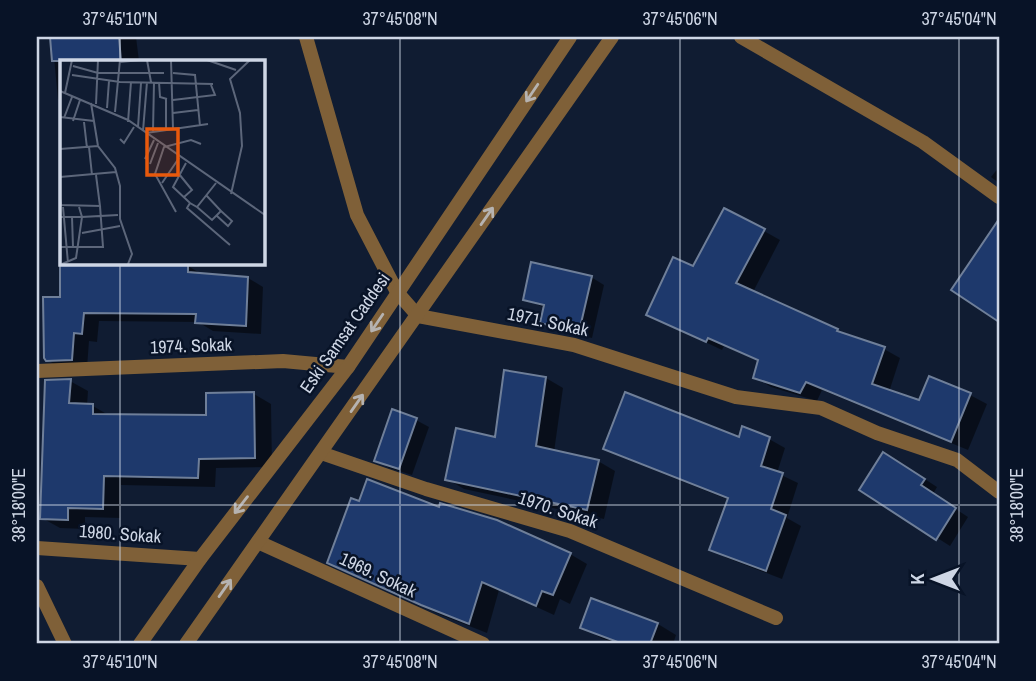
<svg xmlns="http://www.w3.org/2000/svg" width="1036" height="681" font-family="'Archivo Narrow',sans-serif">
	<rect width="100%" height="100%" fill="#101c32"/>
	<!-- shadow -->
	<g fill="#0007">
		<path d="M52,37H136L139,61H61V101L58,99Z"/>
		<path d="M999,167V183L991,177Z"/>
		<path d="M764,231L780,240L753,292L850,337L884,349L900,358L889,392L920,403L970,395L987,404L968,450L822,390L817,401L771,387L755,377L759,361L724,346L722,350L648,315L694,268Z"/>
		<path d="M62,262H176V266H188L203,275L248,278L263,287L261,334L213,331L198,322L99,321L97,342L89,341L87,368L63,369L47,360L62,299Z"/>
		<path d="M591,277L604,285L592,338L555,330L542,322L545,308L525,299Z"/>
		<path d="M506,372L546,378L563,388L554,452L598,461L615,471L604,519L464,489L447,479L496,439Z"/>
		<path d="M70,381L88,391L87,406H93L110,416H207L254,394L271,404L272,467L216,468L215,487L121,485L120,518L85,517V529L60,528L42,518Z"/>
		<path d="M416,420L429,427L412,475L389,468L376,460Z"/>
		<path d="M740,439H769L785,448L777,473L798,483L787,518L801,526L782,579L727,558L711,549L729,500L621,457L605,448Z"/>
		<path d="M897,461L937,487L933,494L968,517L950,546L862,490Z"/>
		<path d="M440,510L570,554L587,564L570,604L560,599L554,615L499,590L487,633L441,615L329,562Z"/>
		<path d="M592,600L658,624L676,635L673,644H617L601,638L582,627Z"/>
	</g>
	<!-- building -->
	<g fill="#1e396c" stroke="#6f7f99" stroke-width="2">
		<path d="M50,37H119L121,61H52Z"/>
		<path d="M724,208L765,229L736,283L838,329L837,331L885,347L872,384L919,400L929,376L971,393L951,442L806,382L800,393L753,378L758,360L708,338L706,342L646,315L673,257L693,266Z"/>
		<path d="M999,219V322L951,290Z"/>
		<path d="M531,262L592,276L579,332L540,323L544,305L523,300Z"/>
		<path d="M60,264H188V272L248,277L246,326L195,323L196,314L84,313L82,334L74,333L72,360L46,361L44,358L43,297H60Z"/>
		<path d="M504,370L546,377L536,446L599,460L587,510L445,480L456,428L495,437Z"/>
		<path d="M71,379L69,403L93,404V414L206,415V393L254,392L255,458L199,459L198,478L104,476L103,509L68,508V520L40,519L45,380Z"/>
		<path d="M625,392L739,437L742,426L770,437L761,466L783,473L771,509L786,515L766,571L709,550L728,498L603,449Z"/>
		<path d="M392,409L417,418L399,469L374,461Z"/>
		<path d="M883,452L925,479L921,485L956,508L936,540L859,490Z"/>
		<path d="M367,479L439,507L440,503L497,520L571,553L553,595L542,591L536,606L482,582L469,624L421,605L327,563L351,498L359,501Z"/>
		<path d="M591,598L658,623L650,644H623L580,628Z"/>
	</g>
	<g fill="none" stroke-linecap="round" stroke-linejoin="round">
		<!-- minor -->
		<g stroke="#7f6038" stroke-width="14">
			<path d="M306,37L357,215L397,292L418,316L574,345L736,397L821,408L877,433L957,460L999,492"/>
			<path d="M741,37L923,142L999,197"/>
			<path d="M37,371L283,361L348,367"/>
			<path d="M321,453L426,489L570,531L776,618"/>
			<path d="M258,542L483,644"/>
			<path d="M37,548L200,559"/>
			<path d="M37,586L65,644"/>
		</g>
		<!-- tertiary -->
		<g stroke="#7f6038" stroke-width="14">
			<path d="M140,644L200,559L348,367L570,37"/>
			<path d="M186,644L612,37"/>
		</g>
	</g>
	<!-- one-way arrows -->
	<defs><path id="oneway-shaft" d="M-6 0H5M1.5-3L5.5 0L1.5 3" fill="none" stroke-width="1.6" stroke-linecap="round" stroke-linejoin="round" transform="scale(1.75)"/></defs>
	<g stroke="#b6b3b1">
		<use href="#oneway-shaft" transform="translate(532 93) rotate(124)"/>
		<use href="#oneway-shaft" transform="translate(487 216) rotate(-55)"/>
		<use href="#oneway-shaft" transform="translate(377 323) rotate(124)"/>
		<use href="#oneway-shaft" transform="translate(357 403) rotate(-55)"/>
		<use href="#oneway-shaft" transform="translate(241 505) rotate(128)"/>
		<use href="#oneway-shaft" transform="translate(225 588) rotate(-55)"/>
	</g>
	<!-- ticks -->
	<path fill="none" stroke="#ced6e5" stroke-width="2" stroke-opacity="0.45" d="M120,37V61M400,37V644M680,37V644M959,37V644M120,262V644M37,505H999"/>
	<g text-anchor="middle" stroke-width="5" stroke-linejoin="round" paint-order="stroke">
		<!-- street labels -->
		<g font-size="18" fill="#ced6e5" stroke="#081327">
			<text transform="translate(548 322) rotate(12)" y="6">1971. Sokak</text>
			<text transform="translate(345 333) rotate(-55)" y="6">Eski Samsat Caddesi</text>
			<text transform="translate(191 346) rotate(-2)" y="6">1974. Sokak</text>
			<text transform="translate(558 510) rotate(18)" y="6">1970. Sokak</text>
			<text transform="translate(120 534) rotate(4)" y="6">1980. Sokak</text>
			<text transform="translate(378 575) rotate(25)" y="6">1969. Sokak</text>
		</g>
	</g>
	<!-- overview -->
	<g transform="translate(60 60)">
		<rect width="205" height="205" fill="#101c32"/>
		<path fill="none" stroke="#5c667a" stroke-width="2" d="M87,0L91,22M111,0L113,69M147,0L176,10M60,2L81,0M13,6L38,13H104M113,13L135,15L140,66M12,15L60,22L153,24M99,22L100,37L107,39M0,31L68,60L205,155M5,33L12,0M106,39V69M113,40L155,35L151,25M31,43L38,86L55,108L60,126V159L72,194L68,204M36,44L38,0M47,48L49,21M55,52L60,0M113,53L138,50M0,57L34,61M4,58L12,37M13,61L20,40M24,62L27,88M68,62L71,22M78,67L81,23M83,71L87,22M93,71L94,22M86,73L148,64M60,79L64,83L74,67M29,87L32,115M0,89L38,86M85,99L94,80M126,103L113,127L130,143L137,147L156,123M90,104L98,83M119,114L132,130L124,137M0,117L56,112M102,123L119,98M171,134L182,86L180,53L170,19L190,0M0,138L1,145L40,146L36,115M130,143L127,148L170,185M3,147L8,203M137,147L152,160L161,151L146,135M116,152L95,114L104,87L131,80L141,84M157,156L168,166L172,161L161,151M0,157H22L19,147M12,157L13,187M22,173L60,166M0,187H43L40,146M2,204L16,198L22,157L58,155"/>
		<path fill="#e8590c" fill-opacity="0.15" stroke="#e8590c" stroke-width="3.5" d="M87,69H118V115H87Z"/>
		<rect width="205" height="205" fill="none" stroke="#ced6e5" stroke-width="3.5"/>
	</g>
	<!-- border -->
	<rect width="1036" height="681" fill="none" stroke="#081327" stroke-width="77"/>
	<!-- north arrow -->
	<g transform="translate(934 579) rotate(270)" stroke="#081327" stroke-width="5" paint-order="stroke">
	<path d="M0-5L12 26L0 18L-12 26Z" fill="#ced6e5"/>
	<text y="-10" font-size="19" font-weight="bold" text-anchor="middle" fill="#ced6e5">K</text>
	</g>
	<rect x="38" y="38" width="960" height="604" fill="none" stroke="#ced6e5" stroke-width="2.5"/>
	<g font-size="18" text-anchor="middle" fill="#ced6e5">
		<text x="120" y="25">37°45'10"N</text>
		<text x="400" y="25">37°45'08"N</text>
		<text x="680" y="25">37°45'06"N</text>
		<text x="959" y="25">37°45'04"N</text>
		<text transform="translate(1017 505) rotate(-90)" y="6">38°18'00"E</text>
		<text transform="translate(19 505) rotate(-90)" y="6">38°18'00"E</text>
		<text x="120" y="668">37°45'10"N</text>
		<text x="400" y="668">37°45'08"N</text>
		<text x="680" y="668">37°45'06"N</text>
		<text x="959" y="668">37°45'04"N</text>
	</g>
</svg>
